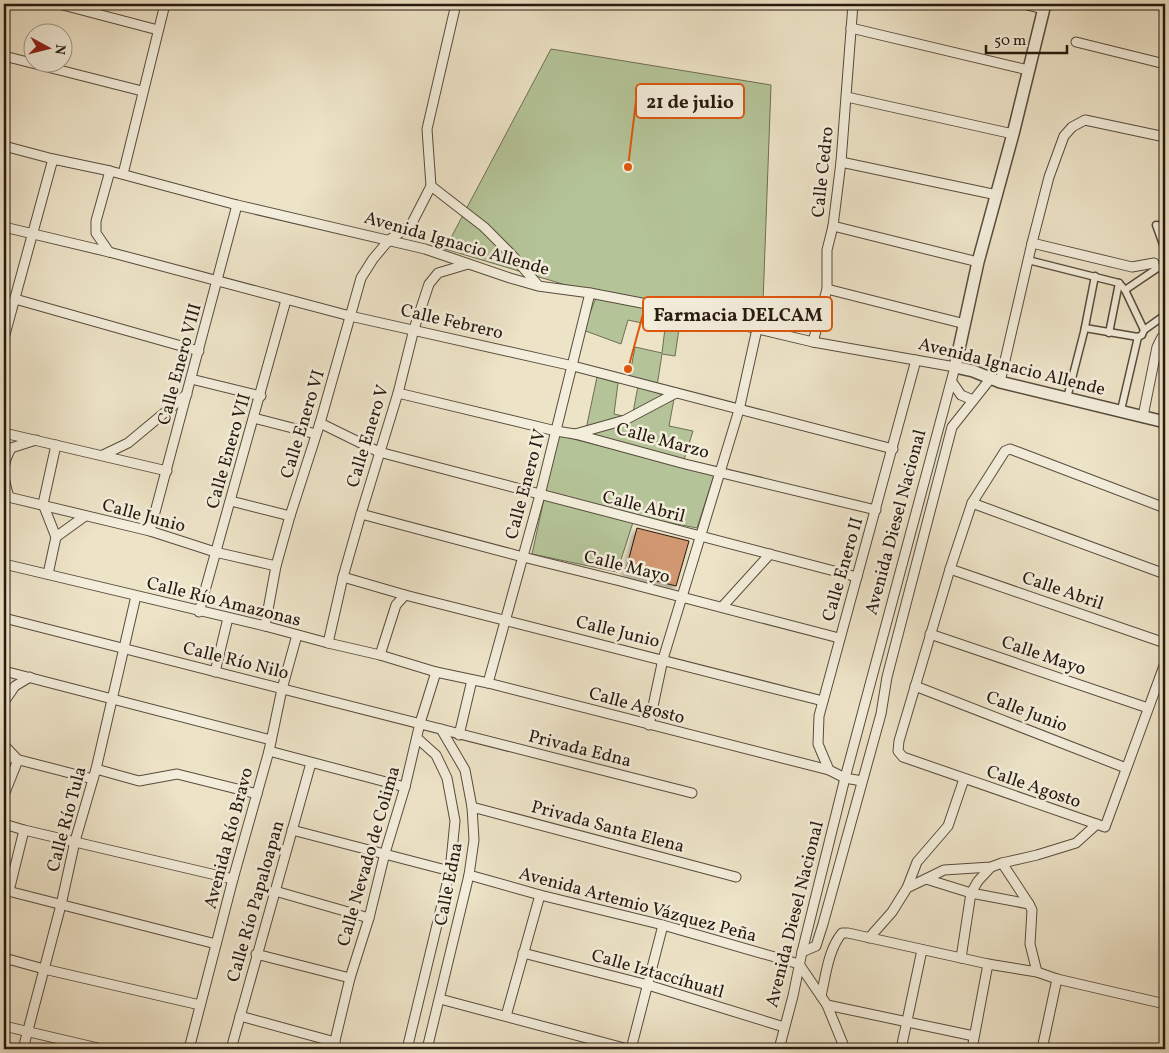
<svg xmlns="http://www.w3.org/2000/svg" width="1169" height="1053" font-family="Vollkorn,serif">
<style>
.green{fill:#b4c498;stroke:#6e6e54}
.building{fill:#d09770;stroke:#27190f;filter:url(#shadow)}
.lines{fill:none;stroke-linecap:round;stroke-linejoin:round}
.pedestrian-casing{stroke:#584c3d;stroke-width:9}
.minor-casing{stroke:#584c3d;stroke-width:11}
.tertiary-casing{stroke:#584c3d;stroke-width:14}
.pedestrian{stroke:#f3eddb;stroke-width:6}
.minor{stroke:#f3eddb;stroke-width:9}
.tertiary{stroke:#f3eddb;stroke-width:11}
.labels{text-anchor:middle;stroke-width:5;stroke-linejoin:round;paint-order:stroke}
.street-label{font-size:18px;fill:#27190f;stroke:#f3eddb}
.leader{fill:none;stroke:#de560c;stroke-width:2}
.callout-dot{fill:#de560c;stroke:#f3eddb;stroke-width:2}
.callout{fill:#f3eddb;stroke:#de560c;stroke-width:2}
.callout-label{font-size:19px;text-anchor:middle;font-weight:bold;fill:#27190f}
</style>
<defs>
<filter id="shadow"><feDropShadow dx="-3.5" dy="3.5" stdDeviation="2.5" flood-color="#0004"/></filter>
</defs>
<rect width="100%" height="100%" fill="#ede3c7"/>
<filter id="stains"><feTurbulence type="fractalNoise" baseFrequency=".004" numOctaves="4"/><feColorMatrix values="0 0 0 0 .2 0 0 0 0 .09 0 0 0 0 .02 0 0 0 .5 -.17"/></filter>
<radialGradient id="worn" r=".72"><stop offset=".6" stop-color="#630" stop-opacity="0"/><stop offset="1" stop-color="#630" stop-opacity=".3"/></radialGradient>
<g class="green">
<polygon points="551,49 771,85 762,330 596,294 445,249"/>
<polygon points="596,298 681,315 675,356 662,354 657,386 629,379 635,347 662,353 665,328 628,320 621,344 583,330"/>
<polygon points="597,377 618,383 614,414 632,418 638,386 674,399 669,426 693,431 684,460 585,434"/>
<polygon points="558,435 714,475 697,528 635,516 617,572 532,554"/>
</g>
<polygon class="building" points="637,528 689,541 676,586 625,573"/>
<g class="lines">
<g class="pedestrian-casing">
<g id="pedestrian">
<polyline points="1165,226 1156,225 1165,250"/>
<polyline points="1028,260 1119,283"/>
<polyline points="1125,290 1165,263"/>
<polyline points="1085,328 1138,337 1142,335 1144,330 1125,290 1119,283"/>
<polyline points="1144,330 1165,315"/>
<polyline points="1109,333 1119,283"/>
<polyline points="1067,398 1084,332 1095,276"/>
<polyline points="1121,410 1138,337"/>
</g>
</g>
<g class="minor-casing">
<g id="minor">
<polyline points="59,4 158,30"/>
<polyline points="1023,4 1043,9"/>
<polyline points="851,28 1028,70"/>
<polyline points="1076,42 1165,64"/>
<polyline points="4,56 142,91"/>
<polyline points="847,97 1013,134"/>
<polyline points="4,146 53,159 110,171 237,205 425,249 510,278 538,286 590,293 683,311 813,342 955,367 845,778 802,952 793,996 779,1049"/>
<polyline points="841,162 997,195"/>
<polyline points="123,174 165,4"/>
<polyline points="431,186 484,227 511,254 538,285"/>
<polyline points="833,226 978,262"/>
<polyline points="4,227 109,252 350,316 573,366 893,449"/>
<polyline points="1032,243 1132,267 1154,263"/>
<polyline points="109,252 96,233 96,221 110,171"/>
<polyline points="827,289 965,324"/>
<polyline points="15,299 199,351"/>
<polyline points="4,338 53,159"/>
<polyline points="813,342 827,289 827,250 833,226 841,162 853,4"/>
<polyline points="191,379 261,396"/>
<polyline points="952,382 961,395 973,400"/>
<polyline points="1000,382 1032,243 1049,177 1064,136 1072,127 1085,120 1165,137"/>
<polyline points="398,393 556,431 575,434 685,464 876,510"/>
<polyline points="1143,416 1157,347 1162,337 1165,335"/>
<polyline points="254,418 316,434"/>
<polyline points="320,423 379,452 857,577"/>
<polyline points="4,433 167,471"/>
<polyline points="575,434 625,420 676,393"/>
<polyline points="103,455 128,443 187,394"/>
<polyline points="4,496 150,531 215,552 276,566"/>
<path d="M9,497c-6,-19 -8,-31 2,-49l25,-8"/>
<polyline points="231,501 290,516"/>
<polyline points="972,503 1165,574"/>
<polyline points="1165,508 1018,452 1010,449 1005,451 972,503 950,569 899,741 898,751 903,757 1105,827 1165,663"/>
<polyline points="361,514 523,557 620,581 839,638"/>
<polyline points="150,531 237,205"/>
<polyline points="56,537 85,516"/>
<polyline points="4,564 265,626 328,643 380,655 436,672 488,683 829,770"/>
<polyline points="950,569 1165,643"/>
<polyline points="48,574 56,537 43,504 56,445"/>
<polyline points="343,577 405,595 823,701"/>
<polyline points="722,607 770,554"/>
<polyline points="199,612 286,300"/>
<polyline points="4,618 692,793"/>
<polyline points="265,626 276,566 290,516 320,423 361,278 373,259 389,240 411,225 431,186 427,129 456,4"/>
<polyline points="930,634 1148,708"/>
<polyline points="328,643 343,577 361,514 398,393 414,329 429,284 438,273 468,264"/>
<polyline points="380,655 396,605 405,595"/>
<polyline points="4,671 271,740"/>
<polyline points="215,672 228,618"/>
<polyline points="488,683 540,495 590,293"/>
<polyline points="915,686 1126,768"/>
<polyline points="4,702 15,686 30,677"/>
<polyline points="649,725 663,659 739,410 757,329"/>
<polyline points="459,735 472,680"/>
<polyline points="4,745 18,760 4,795"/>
<polyline points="269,751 405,787"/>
<polyline points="4,756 93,779"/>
<polyline points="96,769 139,781 177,774 257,794"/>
<polyline points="862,781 845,778 829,770 818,744 819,716 916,360"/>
<polyline points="472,807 736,877"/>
<polyline points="4,824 24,830 233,879"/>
<polyline points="292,830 450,871"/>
<polyline points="1002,863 1029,904"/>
<polyline points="469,875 540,895 663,925 799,964 827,1005 845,1049"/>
<polyline points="926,879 971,893 1029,904 1032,910 1030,944 1037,972"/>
<polyline points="907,888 944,870 991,867 1002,863 1037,855 1076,843 1097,824"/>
<polyline points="4,890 216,944"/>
<polyline points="9,891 24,830"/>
<polyline points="275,891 369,918"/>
<polyline points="869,938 892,912 907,888 917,862 948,826 964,779"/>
<polyline points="802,952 816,946 823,924 881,714 887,677 952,427 991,378"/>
<polyline points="523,953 648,985 784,1027"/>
<polyline points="256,954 350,978"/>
<polyline points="4,958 44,969 200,1005"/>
<polyline points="961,958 971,893 978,881 991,867"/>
<path d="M821,996c5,-21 7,-46 21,-63h6l140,31 49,8 20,7 108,25"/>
<polyline points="440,999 628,1049"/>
<polyline points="827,1005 974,1036"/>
<polyline points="240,1016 335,1042"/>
<polyline points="506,1016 540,895"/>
<polyline points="4,1026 102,1049"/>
<polyline points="23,1049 61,905 75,841 96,769 136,596"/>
<polyline points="189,1049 233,879 269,751 282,689 297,635"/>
<path d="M231,1049c26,-96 53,-191 80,-286"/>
<polyline points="333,1049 350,978 369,918 385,853 405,787 420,723 436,672"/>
<polyline points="407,1049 450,871 455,821 447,778 436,755 417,738"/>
<polyline points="427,1049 469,875 474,840 472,807 465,770 441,729"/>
<polyline points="631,1049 663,925"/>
<polyline points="901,1049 922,950"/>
<polyline points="972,1049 988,964"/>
<polyline points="1042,1049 1057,979"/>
</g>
</g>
<g class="tertiary-casing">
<polyline id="tertiary" points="1045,4 1013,134 978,262 955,367 973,371 1000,382 1165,422"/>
</g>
<use href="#pedestrian" class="pedestrian"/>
<use href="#minor" class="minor"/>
<use href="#tertiary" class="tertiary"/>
</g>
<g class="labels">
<g class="street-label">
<text transform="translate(822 172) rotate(-84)" y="6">Calle Cedro</text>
<text transform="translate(457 243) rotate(16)" y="6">Avenida Ignacio Allende</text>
<text transform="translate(452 321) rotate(13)" y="6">Calle Febrero</text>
<text transform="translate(179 364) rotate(-75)" y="6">Calle Enero VIII</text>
<text transform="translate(1012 366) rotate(14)" y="6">Avenida Ignacio Allende</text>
<text transform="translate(302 424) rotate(-73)" y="6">Calle Enero VI</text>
<text transform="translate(367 436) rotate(-73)" y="6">Calle Enero V</text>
<text transform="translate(663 440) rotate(15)" y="6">Calle Marzo</text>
<text transform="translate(228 451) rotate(-74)" y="6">Calle Enero VII</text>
<text transform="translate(525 484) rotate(-75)" y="6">Calle Enero IV</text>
<text transform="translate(644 506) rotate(14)" y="6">Calle Abril</text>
<text transform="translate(144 515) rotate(15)" y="6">Calle Junio</text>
<text transform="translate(895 522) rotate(-75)" y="6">Avenida Diesel Nacional</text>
<text transform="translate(627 566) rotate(14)" y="6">Calle Mayo</text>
<text transform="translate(842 569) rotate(-74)" y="6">Calle Enero II</text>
<text transform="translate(1063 590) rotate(19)" y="6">Calle Abril</text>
<text transform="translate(224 601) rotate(14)" y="6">Calle Río Amazonas</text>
<text transform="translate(618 631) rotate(14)" y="6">Calle Junio</text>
<text transform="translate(1044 655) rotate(19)" y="6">Calle Mayo</text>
<text transform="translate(236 660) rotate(14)" y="6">Calle Río Nilo</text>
<text transform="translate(637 705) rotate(15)" y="6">Calle Agosto</text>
<text transform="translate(1027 711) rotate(21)" y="6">Calle Junio</text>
<text transform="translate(580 748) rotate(14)" y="6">Privada Edna</text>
<text transform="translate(1034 786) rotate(19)" y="6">Calle Agosto</text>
<text transform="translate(66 819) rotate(-75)" y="6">Calle Río Tula</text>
<text transform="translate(608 826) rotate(15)" y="6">Privada Santa Elena</text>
<text transform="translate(228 838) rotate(-75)" y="6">Avenida Río Bravo</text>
<text transform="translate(368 856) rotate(-74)" y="6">Calle Nevado de Colima</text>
<text transform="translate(448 884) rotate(-79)" y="6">Calle Edna</text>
<text transform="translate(255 901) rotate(-74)" y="6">Calle Río Papaloapan</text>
<text transform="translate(638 904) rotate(15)" y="6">Avenida Artemio Vázquez Peña</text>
<text transform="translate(794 914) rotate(-76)" y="6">Avenida Diesel Nacional</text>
<text transform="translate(658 973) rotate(16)" y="6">Calle Iztaccíhuatl</text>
</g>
</g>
<path class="leader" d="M628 167L636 101M628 369L643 314"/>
<g class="callout-dot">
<circle cx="628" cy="167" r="5"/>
<circle cx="628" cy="369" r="5"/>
</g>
<g class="callout">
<rect x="636" y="84" width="108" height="34" rx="5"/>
<rect x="643" y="297" width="189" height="34" rx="5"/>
</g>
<g class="callout-label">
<text x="690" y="108">21 de julio</text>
<text x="738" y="321">Farmacia DELCAM</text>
</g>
<rect width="1169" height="1053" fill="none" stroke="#ede3c7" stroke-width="20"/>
<rect x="5" y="5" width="1159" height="1043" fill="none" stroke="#27190f" stroke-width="2.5"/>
<rect x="10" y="10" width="1149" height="1033" fill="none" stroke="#27190f"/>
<g transform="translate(48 48) rotate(97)"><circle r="24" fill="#f3eddb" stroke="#a19889"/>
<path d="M0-4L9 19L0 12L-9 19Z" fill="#8f2418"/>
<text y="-8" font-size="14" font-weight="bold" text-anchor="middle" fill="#27190f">N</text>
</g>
<path d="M986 45v8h81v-8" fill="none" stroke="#27190f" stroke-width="2.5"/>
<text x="994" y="45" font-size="15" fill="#27190f" stroke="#f3eddb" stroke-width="4" paint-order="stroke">50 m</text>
<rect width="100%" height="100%" filter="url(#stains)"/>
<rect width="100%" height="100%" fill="url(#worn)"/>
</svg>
